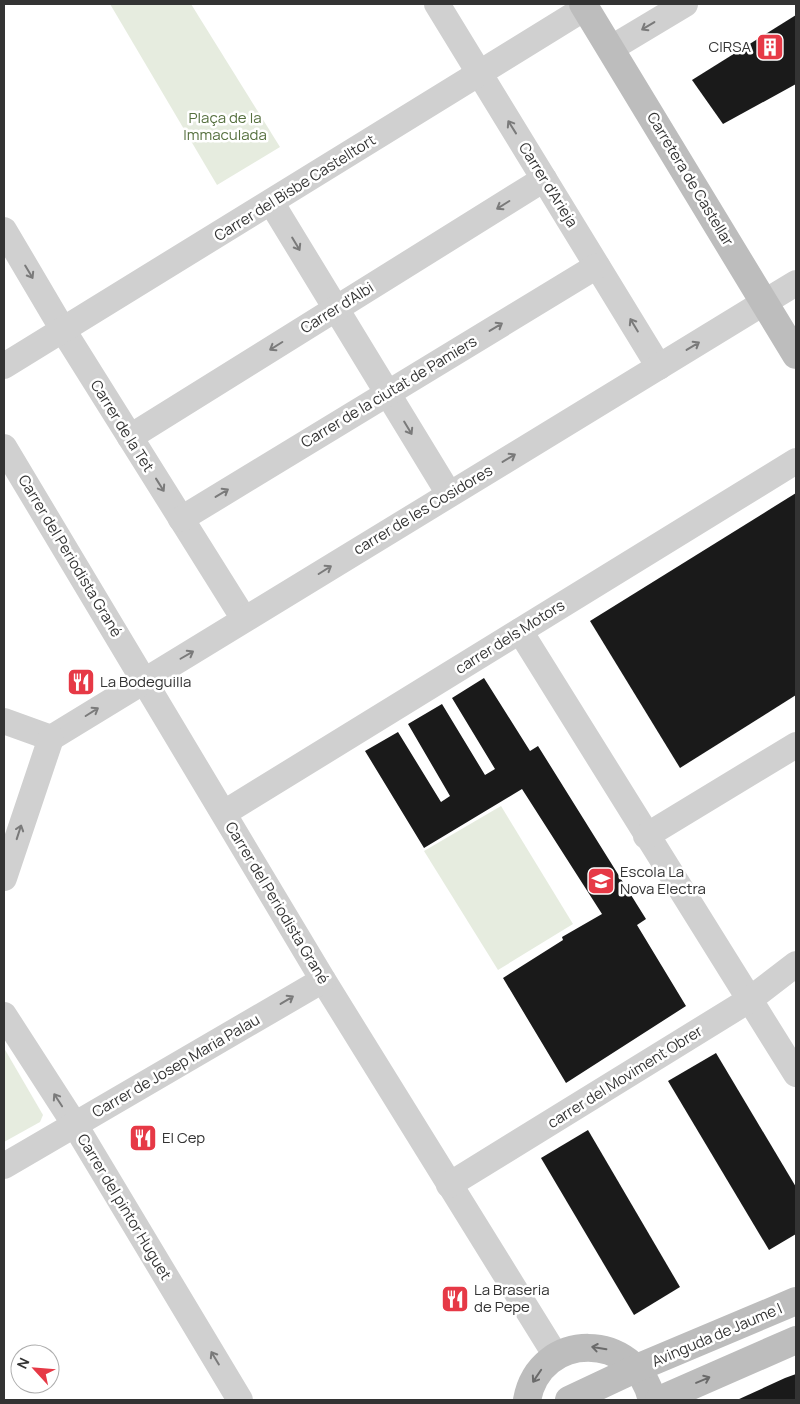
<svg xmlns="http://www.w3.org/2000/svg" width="800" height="1404" font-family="Manrope,sans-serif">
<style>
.green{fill:#e6ecdf}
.building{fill:#1a1a1a}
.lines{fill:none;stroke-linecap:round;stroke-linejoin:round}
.street{stroke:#d0d0d0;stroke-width:26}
.secondary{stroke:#bdbdbd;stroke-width:28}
.oneway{stroke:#7a7a7a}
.oneway2{stroke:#6a6a6a}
.labels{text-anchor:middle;stroke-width:5;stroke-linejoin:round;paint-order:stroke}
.poi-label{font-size:15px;fill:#333;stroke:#fff;text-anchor:start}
.park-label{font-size:15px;fill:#56703f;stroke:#fff}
.street-label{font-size:15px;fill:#333;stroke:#fff}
</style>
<rect width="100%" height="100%" fill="#fff"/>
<g class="green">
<polygon points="110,4 191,4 280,147 217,185"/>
<polygon points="501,806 573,924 498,970 424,851"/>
<polygon points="4,1048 43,1115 40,1122 4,1142"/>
</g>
<g class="building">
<polygon points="796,15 796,84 723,124 692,80"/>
<polygon points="796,493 796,695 680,768 590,621"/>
<polygon points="484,678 530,751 538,746 646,919 637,925 686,1006 566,1083 503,978 563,940 562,937 602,914 522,789 424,848 365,751 398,732 441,802 450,796 408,724 442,704 485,775 495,769 452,698"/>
<polygon points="716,1053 796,1187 796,1234 769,1250 668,1081"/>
<polygon points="588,1130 680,1287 634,1315 541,1158"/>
<polygon points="796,1374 796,1400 737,1400 785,1378"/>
</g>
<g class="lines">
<g class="street">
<polyline points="437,4 659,367"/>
<polyline points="610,49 685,4"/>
<polyline points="271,202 449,494"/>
<polyline points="4,230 63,330 244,619"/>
<polyline points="4,366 585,8"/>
<polyline points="130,437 544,179"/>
<polyline points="4,447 323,980 556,1356"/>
<polyline points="181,519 597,266"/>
<polyline points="520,631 796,1074"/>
<polyline points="4,721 51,738"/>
<polyline points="51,738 796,283"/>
<polyline points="224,813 796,461"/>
<polyline points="646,836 796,745"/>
<polyline points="4,878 51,738"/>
<polyline points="4,1015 75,1125 240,1400"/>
<polyline points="4,1166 323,980"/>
<polyline points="449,1185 749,1000 796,964"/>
</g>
<g class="secondary">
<polyline points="583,4 796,355"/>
<path d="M527,1400c13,-70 109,-69 125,0"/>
<polyline points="569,1400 637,1368 796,1301"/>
<polyline points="659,1400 796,1340"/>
</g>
</g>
<defs><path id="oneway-shaft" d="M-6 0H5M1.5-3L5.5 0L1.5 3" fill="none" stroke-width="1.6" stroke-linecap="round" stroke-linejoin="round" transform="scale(1.25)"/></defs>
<g class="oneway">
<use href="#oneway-shaft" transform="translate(648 26) rotate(149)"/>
<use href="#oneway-shaft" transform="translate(512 127) rotate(-122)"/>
<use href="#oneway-shaft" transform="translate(503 205) rotate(148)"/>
<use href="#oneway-shaft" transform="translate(296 244) rotate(59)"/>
<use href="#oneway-shaft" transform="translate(29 272) rotate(59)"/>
<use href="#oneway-shaft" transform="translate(634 325) rotate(-121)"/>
<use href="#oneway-shaft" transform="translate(496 327) rotate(-31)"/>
<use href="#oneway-shaft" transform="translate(276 346) rotate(148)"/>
<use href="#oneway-shaft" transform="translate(693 346) rotate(-31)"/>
<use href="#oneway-shaft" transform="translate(408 428) rotate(59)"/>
<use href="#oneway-shaft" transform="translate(509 458) rotate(-31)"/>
<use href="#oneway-shaft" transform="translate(160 485) rotate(58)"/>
<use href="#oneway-shaft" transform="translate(222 493) rotate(-31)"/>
<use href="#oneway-shaft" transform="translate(325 570) rotate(-32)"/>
<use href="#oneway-shaft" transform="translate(187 655) rotate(-30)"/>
<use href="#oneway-shaft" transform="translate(92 712) rotate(-32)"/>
<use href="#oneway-shaft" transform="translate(19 832) rotate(-72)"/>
<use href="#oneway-shaft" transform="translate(287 1000) rotate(-31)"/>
<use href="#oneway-shaft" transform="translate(58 1100) rotate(-123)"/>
<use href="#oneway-shaft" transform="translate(215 1358) rotate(-121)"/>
</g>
<g class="oneway2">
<use href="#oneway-shaft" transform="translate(599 1348) rotate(-171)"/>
<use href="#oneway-shaft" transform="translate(537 1376) rotate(124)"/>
<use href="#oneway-shaft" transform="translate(703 1380) rotate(-23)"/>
</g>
<defs>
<g id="building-square" transform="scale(1.4375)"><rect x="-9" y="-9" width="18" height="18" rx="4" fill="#e63946" stroke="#fff"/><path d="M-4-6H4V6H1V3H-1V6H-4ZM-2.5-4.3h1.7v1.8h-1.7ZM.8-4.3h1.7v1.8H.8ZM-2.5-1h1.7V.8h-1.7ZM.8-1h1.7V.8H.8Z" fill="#fff"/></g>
<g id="restaurant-square" transform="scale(1.4375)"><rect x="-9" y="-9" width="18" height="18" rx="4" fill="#e63946" stroke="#fff"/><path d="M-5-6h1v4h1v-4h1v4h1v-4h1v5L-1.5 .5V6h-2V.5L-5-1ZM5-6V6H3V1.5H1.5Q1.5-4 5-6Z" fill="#fff"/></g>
<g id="school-square" transform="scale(1.4375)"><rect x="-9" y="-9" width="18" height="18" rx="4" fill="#e63946" stroke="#fff"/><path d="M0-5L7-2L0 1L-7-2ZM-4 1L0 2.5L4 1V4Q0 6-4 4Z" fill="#fff"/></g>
</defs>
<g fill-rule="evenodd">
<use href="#building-square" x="770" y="47"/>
<use href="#restaurant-square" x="81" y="682"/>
<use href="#school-square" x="601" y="881"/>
<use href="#restaurant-square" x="143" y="1138"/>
<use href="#restaurant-square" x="455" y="1299"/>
</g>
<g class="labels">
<g class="poi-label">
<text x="751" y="52" text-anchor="end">CIRSA</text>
<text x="100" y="687">La Bodeguilla</text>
<text x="620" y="877">Escola La<tspan x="620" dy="17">Nova Electra</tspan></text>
<text x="162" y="1143">El Cep</text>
<text x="474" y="1295">La Braseria<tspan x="474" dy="17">de Pepe</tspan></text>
</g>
<g class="park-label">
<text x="225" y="123">Plaça de la<tspan x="225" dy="17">Immaculada</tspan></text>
</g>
<g class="street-label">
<text transform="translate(690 179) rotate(59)" y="5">Carretera de Castellar</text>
<text transform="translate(548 185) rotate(58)" y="5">Carrer d'Arieja</text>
<text transform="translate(295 188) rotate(-32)" y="5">Carrer del Bisbe Castelltort</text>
<text transform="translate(337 308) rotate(-32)" y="5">Carrer d'Albi</text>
<text transform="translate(389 392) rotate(-31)" y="5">Carrer de la ciutat de Pamiers</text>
<text transform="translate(122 426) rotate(58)" y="5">Carrer de la Tet</text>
<text transform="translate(423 510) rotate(-31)" y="5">carrer de les Cosidores</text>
<text transform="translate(70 556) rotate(59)" y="5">Carrer del Periodista Grané</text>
<text transform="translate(510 637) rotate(-32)" y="5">carrer dels Motors</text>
<text transform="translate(277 903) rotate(59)" y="5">Carrer del Periodista Grané</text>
<text transform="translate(176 1066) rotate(-30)" y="5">Carrer de Josep Maria Palau</text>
<text transform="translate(625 1077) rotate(-32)" y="5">carrer del Moviment Obrer</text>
<text transform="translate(124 1207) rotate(59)" y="5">Carrer del pintor Huguet</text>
<text transform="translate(717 1335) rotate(-23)" y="5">Avinguda de Jaume I</text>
</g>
</g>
<rect width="800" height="1404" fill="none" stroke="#333333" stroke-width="10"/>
<g transform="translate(35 1369) rotate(296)"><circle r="24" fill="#ffffff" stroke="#adadad"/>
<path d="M0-4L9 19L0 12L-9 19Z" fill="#e63946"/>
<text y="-8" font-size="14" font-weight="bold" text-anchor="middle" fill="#333333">N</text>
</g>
</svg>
